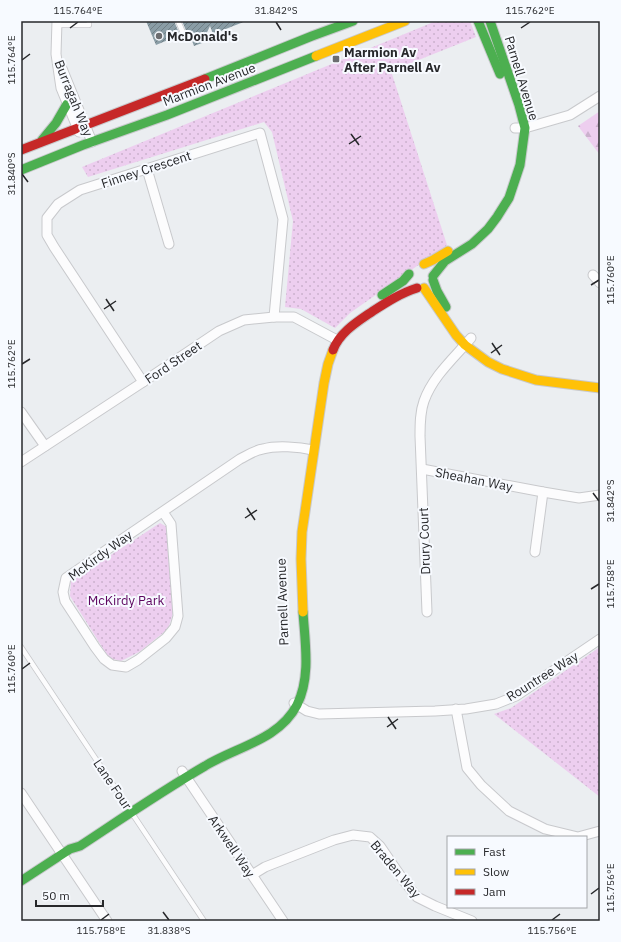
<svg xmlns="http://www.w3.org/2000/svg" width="621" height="942" font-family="'IBM Plex Sans',sans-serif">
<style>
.grass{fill:url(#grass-dots)}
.forest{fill:url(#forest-firs)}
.building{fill:url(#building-hatch)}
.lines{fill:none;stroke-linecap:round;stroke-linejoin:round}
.lane-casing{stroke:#c8c9cc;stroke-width:6}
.street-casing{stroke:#c8c9cc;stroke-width:11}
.fast-casing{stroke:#c8c9cc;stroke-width:11}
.slow-casing{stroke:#c8c9cc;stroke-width:11}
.jam-casing{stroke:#c8c9cc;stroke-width:11}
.lane{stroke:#fcfcfd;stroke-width:4.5}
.street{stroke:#fcfcfd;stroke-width:9}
.fast{stroke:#4caf50;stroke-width:9}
.slow{stroke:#ffc107;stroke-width:9}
.jam{stroke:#c62828;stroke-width:9}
.ticks{fill:none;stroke:#27282b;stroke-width:1.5}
.poi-dot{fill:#6c6d70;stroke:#f7faff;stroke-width:1.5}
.labels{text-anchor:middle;stroke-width:4;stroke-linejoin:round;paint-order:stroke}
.poi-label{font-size:13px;font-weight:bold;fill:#27282b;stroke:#f7faff;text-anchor:start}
.street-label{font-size:13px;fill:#27282b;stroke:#f7faff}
.park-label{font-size:13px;fill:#5d0560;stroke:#f7faff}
.neatline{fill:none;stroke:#27282b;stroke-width:1.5}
.ticks-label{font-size:10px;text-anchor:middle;fill:#27282b}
</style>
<defs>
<pattern id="grass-dots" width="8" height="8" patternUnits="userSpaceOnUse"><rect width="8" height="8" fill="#edceef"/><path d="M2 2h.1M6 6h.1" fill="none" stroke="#cbb1cd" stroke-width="1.8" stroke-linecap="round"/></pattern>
<pattern id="forest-firs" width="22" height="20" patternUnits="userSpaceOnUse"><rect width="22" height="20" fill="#edceef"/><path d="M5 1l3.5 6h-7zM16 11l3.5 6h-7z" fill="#cbb1cd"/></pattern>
<pattern id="building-hatch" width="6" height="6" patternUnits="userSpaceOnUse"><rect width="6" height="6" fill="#8a9da6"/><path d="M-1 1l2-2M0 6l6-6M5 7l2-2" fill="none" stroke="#718087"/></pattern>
</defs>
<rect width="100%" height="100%" fill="#ebeef1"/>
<g class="grass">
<polygon points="436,21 470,21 476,37 391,71 447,245 350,313 335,328 301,309 285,307 293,221 272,132 264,122 88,177 82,167"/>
<polygon points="160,523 167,527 173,613 168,629 139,652 121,661 109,658 70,596 71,581"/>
<polygon points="600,647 600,797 494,714 511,708"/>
</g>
<polygon class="forest" points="600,111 600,155 578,126"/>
<g class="building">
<polygon points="146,21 174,21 180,35 156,45"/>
<polygon points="182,21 246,21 213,34 210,26 202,43 194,46 189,33 187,33"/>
</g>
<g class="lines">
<g class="lane-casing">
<g id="lane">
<polyline points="178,21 184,35"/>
<polyline points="57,25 89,25 89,21"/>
<polyline points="21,647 204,921"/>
</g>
</g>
<g class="street-casing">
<g id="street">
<polyline points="57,21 56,54 61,88 79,132"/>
<polyline points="61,66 92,142"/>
<polyline points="515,128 525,128 570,115 600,96"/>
<polyline points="147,169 169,244"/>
<polyline points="593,275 600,283"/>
<polyline points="143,382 54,247 47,235 47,218 58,204 80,190 260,133 283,219 274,317"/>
<polyline points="21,412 45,446"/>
<polyline points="21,462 143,382 219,331 244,320 274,317 294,317 337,340"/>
<polyline points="422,469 543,492 579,498 600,495"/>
<path d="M163,512l8,12 7,92 -3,11 -9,11 -28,22 -12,7 -14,-2 -8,-6 -9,-12 -30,-46 -2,-9 3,-14 52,-36 122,-83c8,-4 15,-9 23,-10 14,-4 36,-2 50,1"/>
<polyline points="535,552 543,492"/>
<path d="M427,612l-7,-176c0,-12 0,-24 4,-35 9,-25 30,-43 47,-63"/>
<polyline points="294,703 307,711 319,714 435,711 466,709 496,704 516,696 600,639"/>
<polyline points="456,709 467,768 481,785 509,811 545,829 578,837 600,831"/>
<polyline points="182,771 283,921"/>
<polyline points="21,793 107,921"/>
<polyline points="252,875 265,867 334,840 353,835 370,837 380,846 404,881 417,897 435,906 472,921"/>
</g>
</g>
<g class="fast-casing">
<g id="fast">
<polyline points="478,21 500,74"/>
<polyline points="205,79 312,36 353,21"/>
<polyline points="42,140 56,123 67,104"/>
<polyline points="21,170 83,145 167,115 316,56"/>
<polyline points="433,276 445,261 472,244 488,229 497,217 509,198 520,165 525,128 519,105 490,21"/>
<polyline points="433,280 437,291 446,307"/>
<polyline points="382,295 403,281 409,274"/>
<path d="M21,881l49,-32 10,-3c41,-27 82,-55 125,-80 31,-19 74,-26 92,-61 14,-28 8,-62 6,-93"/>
</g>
</g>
<g class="slow-casing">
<g id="slow">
<polyline points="316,56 405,21"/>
<polyline points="424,264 433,260 448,251"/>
<polyline points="424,288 456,335 465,345 488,362 502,369 536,380 600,388"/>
<polyline points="303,612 301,559 302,532 324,383 328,364 333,350"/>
</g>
</g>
<g class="jam-casing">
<g id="jam">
<polyline points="21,150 205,79"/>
<path d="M333,350c7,-18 24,-28 40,-39 14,-9 28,-18 44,-23"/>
</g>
</g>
<use href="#lane" class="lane"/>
<use href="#street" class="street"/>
<use href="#fast" class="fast"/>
<use href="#slow" class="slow"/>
<use href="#jam" class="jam"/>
</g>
<path class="ticks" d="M276,22l5,8M70,28l8,-6M521,28l9,-6M22,60l8,-6M351,134l8,11M349,144l12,-8M22,174l6,8M591,285l8,-5M106,299l8,12M104,309l12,-8M492,343l8,12M491,353l11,-8M22,364l8,-5M593,493l6,8M247,508l8,12M245,518l12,-8M591,589l8,-5M22,669l8,-6M388,717l8,12M387,727l11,-8M591,894l8,-6M163,912l6,8M101,920l8,-6M552,920l8,-6"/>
<g class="poi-dot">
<circle cx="159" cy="36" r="4"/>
<rect x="332" y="55" width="8" height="8" rx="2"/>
</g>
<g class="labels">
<g class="poi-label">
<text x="167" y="41">McDonald's</text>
<text x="344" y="57">Marmion Av<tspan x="344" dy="15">After Parnell Av</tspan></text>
</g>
<g class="street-label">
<text transform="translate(522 78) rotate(73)" y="5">Parnell Avenue</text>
<text transform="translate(209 84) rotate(-21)" y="5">Marmion Avenue</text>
<text transform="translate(74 98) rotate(68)" y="5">Burragah Way</text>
<text transform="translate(146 169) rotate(-18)" y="5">Finney Crescent</text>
<text transform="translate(173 362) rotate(-34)" y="5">Ford Street</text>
<text transform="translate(474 479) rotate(11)" y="5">Sheahan Way</text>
<text transform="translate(424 541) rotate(-92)" y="5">Drury Court</text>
<text transform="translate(100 555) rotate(-36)" y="5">McKirdy Way</text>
<text transform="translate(282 602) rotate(-92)" y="5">Parnell Avenue</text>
<text transform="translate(542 676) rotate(-32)" y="5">Rountree Way</text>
<text transform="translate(113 784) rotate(56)" y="5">Lane Four</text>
<text transform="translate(232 846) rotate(56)" y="5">Arkwell Way</text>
<text transform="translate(396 869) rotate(50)" y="5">Braden Way</text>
</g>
<g class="park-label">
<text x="126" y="605">McKirdy Park</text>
</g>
</g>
<rect width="621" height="942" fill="none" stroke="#f7faff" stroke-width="44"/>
<rect x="447" y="836" width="140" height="72" fill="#f7faff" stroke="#a4a6aa"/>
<rect x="455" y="849" width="20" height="6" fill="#4caf50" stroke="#a4a6aa"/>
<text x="483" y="856" font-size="12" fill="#27282b">Fast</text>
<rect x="455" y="869" width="20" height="6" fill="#ffc107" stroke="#a4a6aa"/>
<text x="483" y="876" font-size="12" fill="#27282b">Slow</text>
<rect x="455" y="889" width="20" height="6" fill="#c62828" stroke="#a4a6aa"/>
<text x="483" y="896" font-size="12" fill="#27282b">Jam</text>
<path d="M36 900v6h67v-6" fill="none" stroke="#27282b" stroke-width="2"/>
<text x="42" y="900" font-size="12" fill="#27282b" stroke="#f7faff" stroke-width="3" paint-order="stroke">50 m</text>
<rect x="22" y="22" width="577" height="898" class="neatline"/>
<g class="ticks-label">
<text x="78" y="14">115.764°E</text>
<text x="276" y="14">31.842°S</text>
<text x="530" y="14">115.762°E</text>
<text transform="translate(11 60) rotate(-90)" y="4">115.764°E</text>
<text transform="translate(11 174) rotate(-90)" y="4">31.840°S</text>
<text transform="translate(610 280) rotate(-90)" y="4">115.760°E</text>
<text transform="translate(11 364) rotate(-90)" y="4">115.762°E</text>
<text transform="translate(610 501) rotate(-90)" y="4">31.842°S</text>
<text transform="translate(610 584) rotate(-90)" y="4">115.758°E</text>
<text transform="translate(11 669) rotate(-90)" y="4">115.760°E</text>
<text transform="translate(610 888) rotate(-90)" y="4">115.756°E</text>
<text x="101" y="934">115.758°E</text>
<text x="169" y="934">31.838°S</text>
<text x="552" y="934">115.756°E</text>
</g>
</svg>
